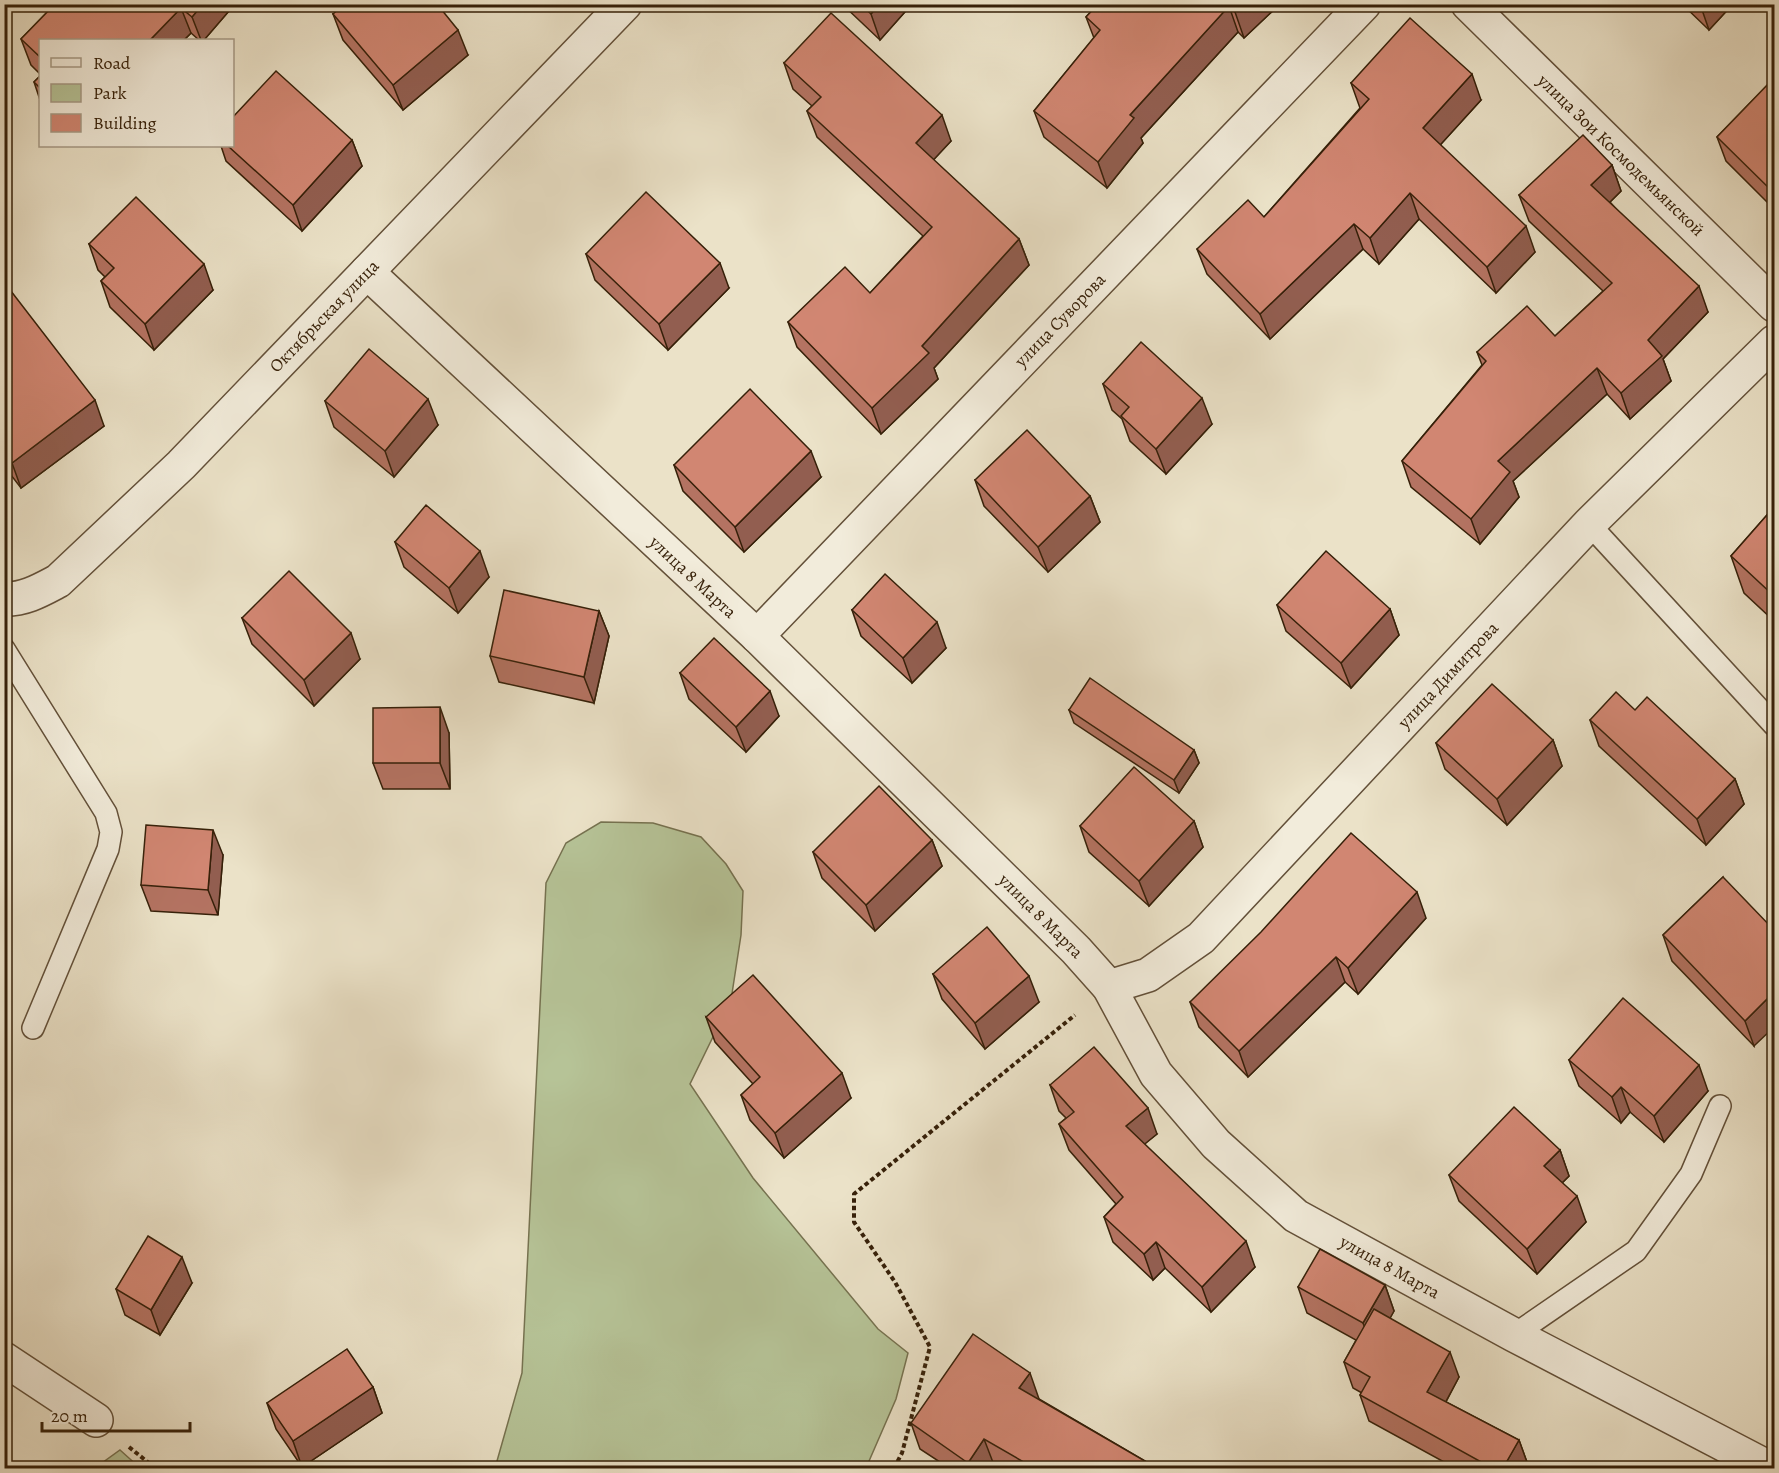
<svg xmlns="http://www.w3.org/2000/svg" width="1779" height="1473" font-family="Alegreya,serif">
<style>
.green{fill:#b6c397;stroke:#767250;stroke-width:1.5}
.lines{fill:none;stroke-linecap:round;stroke-linejoin:round}
.service-casing{stroke:#635039;stroke-width:24}
.minor-casing{stroke:#635039;stroke-width:36}
.path{stroke:#362009;stroke-width:4;stroke-dasharray:4.5 3;stroke-linecap:butt}
.service{stroke:#f2ecdb;stroke-width:21}
.minor{stroke:#f2ecdb;stroke-width:33}
.wall{fill:#b47362;stroke:#362009;stroke-width:1.5}
.shaded-wall{fill:#925e50;stroke:#362009;stroke-width:1.5}
.building{fill:#d18672;stroke:#362009;stroke-width:1.5}
.labels{text-anchor:middle;stroke-width:5;stroke-linejoin:round;paint-order:stroke}
.street-label{font-size:18px;fill:#362009;stroke:#f2ecdb}
</style>
<rect width="100%" height="100%" fill="#ebe2c8"/>
<filter id="stains"><feTurbulence type="fractalNoise" baseFrequency=".00333" numOctaves="4"/><feColorMatrix values="0 0 0 0 .2 0 0 0 0 .09 0 0 0 0 .02 0 0 0 .5 -.17"/></filter>
<radialGradient id="worn" r=".72"><stop offset=".6" stop-color="#630" stop-opacity="0"/><stop offset="1" stop-color="#630" stop-opacity=".3"/></radialGradient>
<g class="green">
<polygon points="601,822 653,823 701,837 726,864 743,891 741,935 731,1000 690,1084 753,1178 878,1329 908,1353 896,1399 866,1468 495,1468 522,1373 546,883 566,843"/>
<polygon points="120,1450 140,1468 95,1468"/>
</g>
<g class="lines">
<g class="service-casing">
<g id="service">
<polyline points="1589,524 1774,725"/>
<polyline points="4,649 106,813 111,832 108,849 33,1028"/>
<polyline points="1514,1335 1636,1251 1691,1174 1720,1106"/>
</g>
</g>
<g class="minor-casing">
<g id="minor">
<polyline points="1468,4 1774,305"/>
<polyline points="367,272 757,636 1076,950 1109,987 1156,1074 1216,1144 1296,1216 1514,1335 1769,1468"/>
<path d="M4,599c20,1 37,-9 54,-18l123,-116 444,-461"/>
<polyline points="757,636 1364,4"/>
<polyline points="1109,987 1148,975 1201,938 1589,524 1774,342"/>
<polyline points="4,1359 96,1420"/>
</g>
</g>
<g class="path">
<polyline points="129,1447 155,1468"/>
<polyline points="894,1468 902,1453 930,1347 895,1282 854,1222 854,1194 1075,1015"/>
</g>
<use href="#service" class="service"/>
<use href="#minor" class="minor"/>
</g>
<g class="wall">
<polygon points="55,4 235,4 204,40 199,40 191,33 184,40 40,40 40,74 31,65 21,39"/>
<polygon points="842,4 912,4 880,40"/>
<polygon points="1098,4 1280,4 1244,38 1238,32 1141,138 1143,143 1107,188 1044,137 1034,111 1094,38 1086,17"/>
<polygon points="1682,4 1733,4 1709,30"/>
<polygon points="333,14 468,55 403,110 343,40"/>
<polygon points="784,63 951,141 933,160 1019,239 1029,265 934,368 938,379 881,434 797,347 788,322 870,293 923,236 817,137 807,111 812,106 793,89"/>
<polygon points="40,76 40,100 34,82"/>
<polygon points="1774,78 1774,209 1726,161 1717,137"/>
<polygon points="1351,83 1481,100 1440,145 1535,252 1496,293 1419,219 1379,264 1363,249 1270,339 1207,274 1197,249 1264,217 1360,108"/>
<polygon points="352,140 362,166 302,231 226,161 221,146"/>
<polygon points="1612,165 1621,191 1610,202 1708,312 1663,359 1671,381 1630,419 1607,394 1513,481 1519,497 1480,544 1411,487 1402,461 1482,365 1477,352 1555,336 1603,291 1529,221 1519,195"/>
<polygon points="89,244 213,290 154,350 110,307 101,281 105,277 98,270"/>
<polygon points="586,254 729,288 668,350 595,280"/>
<polygon points="4,282 104,426 21,488 4,466"/>
<polygon points="1103,384 1212,424 1166,474 1130,441 1122,419 1112,410"/>
<polygon points="325,401 438,425 394,477 334,427"/>
<polygon points="674,465 821,477 744,552 683,491"/>
<polygon points="975,480 1090,496 1100,522 1048,572 984,506"/>
<polygon points="1774,507 1774,621 1744,593 1731,556"/>
<polygon points="395,542 489,577 458,613 404,567"/>
<polygon points="1277,605 1390,609 1399,635 1351,688 1286,631"/>
<polygon points="852,610 946,648 912,683 861,636"/>
<polygon points="599,611 609,636 594,703 499,682 490,656"/>
<polygon points="242,618 360,659 314,706 252,644"/>
<polygon points="680,673 779,716 746,752 689,699"/>
<polygon points="1069,710 1194,750 1199,763 1179,793 1074,723"/>
<polygon points="1635,710 1735,779 1744,804 1706,845 1599,746 1590,720"/>
<polygon points="449,733 450,789 383,789 373,763"/>
<polygon points="1553,740 1562,766 1507,825 1445,769 1436,743"/>
<polygon points="1194,821 1203,847 1149,906 1089,852 1080,826"/>
<polygon points="932,840 942,866 875,931 822,878 813,852"/>
<polygon points="223,855 218,915 151,911 141,885"/>
<polygon points="1723,877 1754,1046 1672,961 1663,935"/>
<polygon points="1426,918 1358,994 1345,982 1248,1077 1199,1027 1190,1002"/>
<polygon points="933,974 1039,1002 985,1049 942,999"/>
<polygon points="706,1017 851,1098 784,1158 750,1120 741,1095 753,1084 715,1042"/>
<polygon points="1569,1060 1708,1091 1664,1142 1630,1112 1621,1123 1579,1086"/>
<polygon points="1050,1085 1157,1134 1144,1144 1255,1267 1211,1312 1165,1268 1153,1280 1113,1242 1104,1217 1116,1204 1069,1150 1059,1124 1066,1118 1059,1111"/>
<polygon points="1560,1150 1569,1176 1562,1183 1586,1222 1537,1274 1459,1201 1449,1175"/>
<polygon points="192,1283 160,1335 125,1315 116,1289"/>
<polygon points="1385,1285 1394,1311 1390,1318 1459,1377 1446,1402 1519,1440 1528,1465 1526,1468 1455,1468 1369,1421 1360,1395 1362,1393 1353,1388 1344,1362 1356,1340 1307,1313 1298,1287"/>
<polygon points="373,1387 382,1413 302,1467 276,1429 267,1403"/>
<polygon points="1039,1399 1157,1468 1000,1468 994,1465 991,1468 949,1468 920,1449 911,1423"/>
</g>
<g class="shaded-wall">
<polygon points="203,4 235,4 204,40 201,40 192,17"/>
<polygon points="879,4 912,4 880,40 871,14"/>
<polygon points="1243,4 1280,4 1244,38 1235,12"/>
<polygon points="1700,4 1733,4 1709,30"/>
<polygon points="1229,6 1238,32 1141,138 1143,143 1107,188 1098,162 1130,115"/>
<polygon points="181,8 191,33 184,40 150,40"/>
<polygon points="458,30 468,55 403,110 393,85"/>
<polygon points="1472,74 1481,100 1432,154 1423,128"/>
<polygon points="942,115 951,141 925,169 916,143"/>
<polygon points="352,140 362,166 302,231 293,205"/>
<polygon points="1612,165 1621,191 1601,211 1591,185"/>
<polygon points="1410,193 1419,219 1379,264 1370,238"/>
<polygon points="1354,224 1363,249 1270,339 1260,314"/>
<polygon points="1526,226 1535,252 1496,293 1487,267"/>
<polygon points="1019,239 1029,265 934,368 938,379 881,434 872,408 922,346"/>
<polygon points="720,263 729,288 668,350 659,324"/>
<polygon points="204,264 213,290 154,350 145,324"/>
<polygon points="1699,286 1708,312 1663,359 1671,381 1630,419 1621,393 1648,340"/>
<polygon points="1597,368 1607,394 1513,481 1519,497 1480,544 1471,519 1498,461"/>
<polygon points="1202,398 1212,424 1166,474 1156,449"/>
<polygon points="428,399 438,425 394,477 385,451"/>
<polygon points="95,400 104,426 21,488 12,463"/>
<polygon points="811,451 821,477 744,552 735,527"/>
<polygon points="1090,496 1100,522 1048,572 1038,547"/>
<polygon points="480,551 489,577 458,613 449,588"/>
<polygon points="1390,609 1399,635 1351,688 1341,663"/>
<polygon points="599,611 609,636 594,703 584,677"/>
<polygon points="937,622 946,648 912,683 903,658"/>
<polygon points="351,633 360,659 314,706 304,680"/>
<polygon points="770,691 779,716 746,752 736,727"/>
<polygon points="440,707 449,733 450,789 440,763"/>
<polygon points="1553,740 1562,766 1507,825 1497,799"/>
<polygon points="1194,750 1199,763 1179,793 1174,780"/>
<polygon points="1735,779 1744,804 1706,845 1697,819"/>
<polygon points="1194,821 1203,847 1149,906 1139,881"/>
<polygon points="213,830 223,855 218,915 208,890"/>
<polygon points="932,840 942,866 875,931 866,905"/>
<polygon points="1417,892 1426,918 1358,994 1348,968"/>
<polygon points="1336,957 1345,982 1248,1077 1239,1051"/>
<polygon points="1029,976 1039,1002 985,1049 975,1023"/>
<polygon points="1774,992 1774,1027 1754,1046 1745,1021"/>
<polygon points="1699,1065 1708,1091 1664,1142 1654,1116"/>
<polygon points="842,1073 851,1098 784,1158 775,1133"/>
<polygon points="1621,1087 1630,1112 1621,1123 1612,1097"/>
<polygon points="1148,1108 1157,1134 1135,1152 1126,1126"/>
<polygon points="1560,1150 1569,1176 1554,1191 1544,1166"/>
<polygon points="1577,1196 1586,1222 1537,1274 1527,1249"/>
<polygon points="1246,1241 1255,1267 1211,1312 1202,1287"/>
<polygon points="1156,1242 1165,1268 1153,1280 1144,1254"/>
<polygon points="182,1257 192,1283 160,1335 151,1310"/>
<polygon points="1385,1285 1394,1311 1373,1349 1363,1323"/>
<polygon points="1450,1352 1459,1377 1437,1418 1427,1392"/>
<polygon points="1030,1373 1039,1399 1029,1414 1019,1388"/>
<polygon points="373,1387 382,1413 302,1467 293,1441"/>
<polygon points="984,1439 994,1465 991,1468 970,1468 968,1463"/>
<polygon points="1519,1440 1528,1465 1526,1468 1503,1468"/>
</g>
<g class="building">
<polygon points="55,4 203,4 192,17 181,8 150,40 40,40 40,57 21,39"/>
<polygon points="344,4 437,4 458,30 393,85 333,14"/>
<polygon points="860,4 879,4 871,14"/>
<polygon points="1098,4 1243,4 1235,12 1229,6 1130,115 1134,118 1098,162 1034,111 1100,30 1086,17"/>
<polygon points="831,13 942,115 916,143 1019,239 922,346 929,353 872,408 788,322 845,267 870,293 932,227 807,111 821,97 784,63"/>
<polygon points="1410,18 1472,74 1423,128 1526,226 1487,267 1410,193 1370,238 1354,224 1260,314 1197,249 1248,200 1264,217 1369,99 1351,83"/>
<polygon points="276,71 352,140 293,205 228,146 232,146 232,118"/>
<polygon points="40,76 40,88 34,82"/>
<polygon points="1774,78 1774,193 1717,137"/>
<polygon points="1583,135 1612,165 1591,185 1699,286 1648,340 1662,356 1621,393 1597,368 1498,461 1510,472 1471,519 1402,461 1486,361 1477,352 1527,306 1555,336 1612,283 1519,195"/>
<polygon points="646,192 720,263 659,324 586,254"/>
<polygon points="136,197 204,264 145,324 101,281 114,268 89,244"/>
<polygon points="4,282 95,400 12,463 4,453"/>
<polygon points="1141,342 1202,398 1156,449 1121,416 1129,407 1103,384"/>
<polygon points="369,349 428,399 385,451 325,401"/>
<polygon points="750,389 811,451 735,527 674,465"/>
<polygon points="1027,430 1090,496 1038,547 975,480"/>
<polygon points="426,505 480,551 449,588 395,542"/>
<polygon points="1774,507 1774,596 1731,556"/>
<polygon points="1326,551 1390,609 1341,663 1277,605"/>
<polygon points="289,571 351,633 304,680 242,618"/>
<polygon points="885,574 937,622 903,658 852,610"/>
<polygon points="504,590 599,611 584,677 490,656"/>
<polygon points="714,638 770,691 736,727 680,673"/>
<polygon points="1090,678 1194,750 1174,780 1069,710"/>
<polygon points="1492,684 1553,740 1497,799 1436,743"/>
<polygon points="1616,692 1635,710 1647,697 1735,779 1697,819 1590,720"/>
<polygon points="440,707 440,763 373,763 373,708"/>
<polygon points="1134,767 1194,821 1139,881 1080,826"/>
<polygon points="879,786 932,840 866,905 813,852"/>
<polygon points="146,825 213,830 208,890 141,885"/>
<polygon points="1351,833 1417,892 1348,968 1336,957 1239,1051 1190,1002 1261,932"/>
<polygon points="1723,877 1774,930 1774,992 1745,1021 1663,935"/>
<polygon points="987,927 1029,976 975,1023 933,974"/>
<polygon points="753,975 842,1073 775,1133 741,1095 760,1077 706,1017"/>
<polygon points="1623,998 1699,1065 1654,1116 1621,1087 1612,1097 1569,1060"/>
<polygon points="1094,1047 1148,1108 1126,1126 1246,1241 1202,1287 1156,1242 1144,1254 1104,1217 1123,1197 1059,1124 1074,1112 1050,1085"/>
<polygon points="1514,1107 1560,1150 1544,1166 1577,1196 1527,1249 1449,1175"/>
<polygon points="148,1236 182,1257 151,1310 116,1289"/>
<polygon points="1320,1249 1385,1285 1363,1323 1298,1287"/>
<polygon points="1374,1309 1450,1352 1427,1392 1519,1440 1503,1468 1492,1468 1360,1395 1370,1377 1344,1362"/>
<polygon points="973,1334 1030,1373 1019,1388 1157,1468 1034,1468 984,1439 968,1463 911,1423"/>
<polygon points="347,1349 373,1387 293,1441 267,1403"/>
</g>
<g class="labels">
<g class="street-label">
<text transform="translate(1621 155) rotate(44)" y="6">улица Зои Космодемьянской</text>
<text transform="translate(324 316) rotate(-46)" y="6">Октябрьская улица</text>
<text transform="translate(1060 320) rotate(-46)" y="6">улица Суворова</text>
<text transform="translate(693 577) rotate(43)" y="6">улица 8 Марта</text>
<text transform="translate(1448 675) rotate(-47)" y="6">улица Димитрова</text>
<text transform="translate(1041 916) rotate(45)" y="6">улица 8 Марта</text>
<text transform="translate(1390 1267) rotate(29)" y="6">улица 8 Марта</text>
</g>
</g>
<rect width="1779" height="1473" fill="none" stroke="#ebe2c8" stroke-width="24"/>
<rect x="6" y="6" width="1767" height="1461" fill="none" stroke="#362009" stroke-width="3"/>
<rect x="12" y="12" width="1755" height="1449" fill="none" stroke="#362009" stroke-width="1.5"/>
<rect x="39" y="39" width="195" height="108" fill="#f2ecdb" stroke="#a79a87" stroke-width="1.5"/>
<rect x="51" y="58" width="30" height="9" fill="#f2ecdb" stroke="#a79a87" stroke-width="1.5"/>
<text x="93" y="69" font-size="18" fill="#362009">Road</text>
<rect x="51" y="84" width="30" height="18" fill="#b6c397" stroke="#a79a87" stroke-width="1.5"/>
<text x="93" y="99" font-size="18" fill="#362009">Park</text>
<rect x="51" y="114" width="30" height="18" fill="#d18672" stroke="#a79a87" stroke-width="1.5"/>
<text x="93" y="129" font-size="18" fill="#362009">Building</text>
<path d="M42 1422v9h148v-9" fill="none" stroke="#362009" stroke-width="3"/>
<text x="51" y="1422" font-size="18" fill="#362009" stroke="#f2ecdb" stroke-width="4.5" paint-order="stroke">20 m</text>
<rect width="100%" height="100%" filter="url(#stains)"/>
<rect width="100%" height="100%" fill="url(#worn)"/>
</svg>
